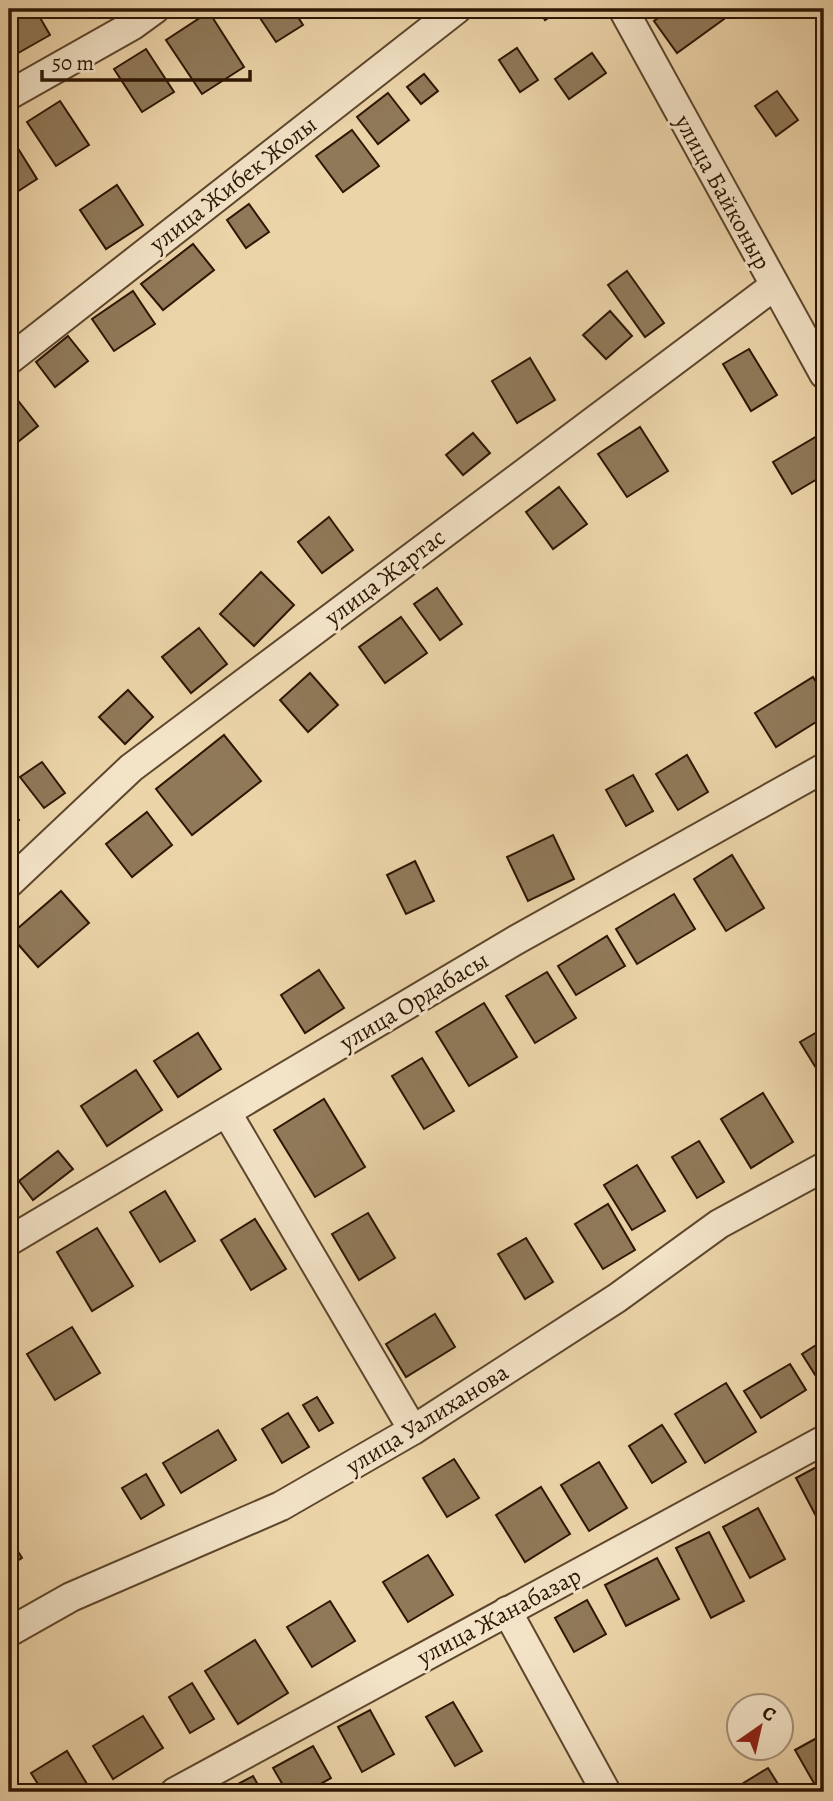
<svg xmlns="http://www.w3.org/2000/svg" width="833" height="1801" font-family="Alegreya,serif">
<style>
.building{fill:#907959;stroke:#2d1603;stroke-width:2}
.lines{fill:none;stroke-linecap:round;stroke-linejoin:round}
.street-casing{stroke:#5d462c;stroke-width:32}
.street{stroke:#f3e3c7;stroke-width:28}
.labels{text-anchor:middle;stroke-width:6;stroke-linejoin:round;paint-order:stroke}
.street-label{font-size:24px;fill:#2d1603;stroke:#f3e3c7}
</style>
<rect width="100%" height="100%" fill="#ecd4a9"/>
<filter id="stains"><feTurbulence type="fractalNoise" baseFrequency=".00286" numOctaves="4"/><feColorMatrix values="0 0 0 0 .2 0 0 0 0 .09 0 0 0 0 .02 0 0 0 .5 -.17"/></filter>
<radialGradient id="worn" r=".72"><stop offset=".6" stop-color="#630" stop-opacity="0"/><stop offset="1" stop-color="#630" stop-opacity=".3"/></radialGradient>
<g class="building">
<polygon points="9,9 35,9 50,35 13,56 9,49"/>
<polygon points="254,9 293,9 303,25 276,42"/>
<polygon points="538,9 562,9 545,20"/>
<polygon points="671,9 716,9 724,19 677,53 654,21"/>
<polygon points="209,12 244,67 202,94 166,40"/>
<polygon points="517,48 538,80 520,92 499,60"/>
<polygon points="146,49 174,92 142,112 114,69"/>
<polygon points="592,53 606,73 569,99 555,79"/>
<polygon points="424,74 438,91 421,104 407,87"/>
<polygon points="777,91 798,120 776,136 755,106"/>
<polygon points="388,93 409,120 378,144 357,117"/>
<polygon points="60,101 89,145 56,166 27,122"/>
<polygon points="352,130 379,166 343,192 316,156"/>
<polygon points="9,134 37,179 9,197"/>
<polygon points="117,185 143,225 106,249 80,210"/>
<polygon points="249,204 269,232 246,248 227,220"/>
<polygon points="193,244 214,270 163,310 141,284"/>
<polygon points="627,271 664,323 645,337 608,285"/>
<polygon points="133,291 155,324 114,351 92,319"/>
<polygon points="610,311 632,336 606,359 583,335"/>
<polygon points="68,336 88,361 55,387 36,362"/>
<polygon points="749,349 777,395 751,411 723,364"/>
<polygon points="530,358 555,400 517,423 492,381"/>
<polygon points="9,389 38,426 9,449"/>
<polygon points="640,427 668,471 627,497 598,454"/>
<polygon points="824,432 824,475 792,494 773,462"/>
<polygon points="473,433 490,453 463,475 446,455"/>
<polygon points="559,487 587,524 553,549 526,512"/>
<polygon points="329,517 353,550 322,573 298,542"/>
<polygon points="261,572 294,605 254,646 220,614"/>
<polygon points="437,588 462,624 440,640 414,604"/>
<polygon points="401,617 427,653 385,683 359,647"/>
<polygon points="199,628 227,664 191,693 162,657"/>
<polygon points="310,673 338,705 308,732 280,700"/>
<polygon points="813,677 824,695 824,717 776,747 755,713"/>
<polygon points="128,690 153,717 125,744 99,717"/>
<polygon points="224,735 261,781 192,835 156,789"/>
<polygon points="687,755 708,792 678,810 656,774"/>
<polygon points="42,762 65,793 44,808 20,777"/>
<polygon points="633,775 653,811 626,826 606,790"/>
<polygon points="9,807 19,820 9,828"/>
<polygon points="147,812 172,845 132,877 106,844"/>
<polygon points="553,835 574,879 528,901 507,857"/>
<polygon points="732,855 764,908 726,931 694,879"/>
<polygon points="415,861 434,901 406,914 387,875"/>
<polygon points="61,891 89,923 38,967 10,935"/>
<polygon points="674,894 695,929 637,964 616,929"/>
<polygon points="607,936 625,966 576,995 558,966"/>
<polygon points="319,970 344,1008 305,1033 281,995"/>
<polygon points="547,972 576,1018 535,1043 506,996"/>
<polygon points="484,1003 517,1057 469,1086 436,1032"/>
<polygon points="824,1028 824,1081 800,1042"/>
<polygon points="198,1033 221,1069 178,1097 154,1061"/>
<polygon points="422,1058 454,1111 424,1129 392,1076"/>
<polygon points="136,1070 162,1110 107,1146 81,1106"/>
<polygon points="763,1093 793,1142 751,1168 721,1119"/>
<polygon points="324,1099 365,1167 315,1197 274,1130"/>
<polygon points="699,1141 724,1182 697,1198 672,1157"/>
<polygon points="58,1151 73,1169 33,1200 19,1181"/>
<polygon points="637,1165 665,1211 632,1230 604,1185"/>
<polygon points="165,1191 195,1241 160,1262 130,1212"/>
<polygon points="608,1204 635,1250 603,1269 575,1224"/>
<polygon points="368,1213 395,1258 359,1280 332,1234"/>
<polygon points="255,1219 286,1269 251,1290 221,1240"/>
<polygon points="97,1228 133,1286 92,1311 57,1252"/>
<polygon points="526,1238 553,1282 525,1299 498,1254"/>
<polygon points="435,1314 455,1347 406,1377 386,1344"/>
<polygon points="72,1327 100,1373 55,1400 27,1354"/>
<polygon points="824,1340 824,1389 802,1354"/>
<polygon points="790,1364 806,1390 761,1418 744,1391"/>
<polygon points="726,1383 756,1432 705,1463 675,1414"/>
<polygon points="317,1397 333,1423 319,1431 303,1405"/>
<polygon points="288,1413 309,1447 282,1463 262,1429"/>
<polygon points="662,1425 686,1462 652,1483 629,1446"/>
<polygon points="218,1430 236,1460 181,1493 163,1463"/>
<polygon points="454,1459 479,1498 447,1517 423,1478"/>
<polygon points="599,1462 627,1508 589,1531 561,1485"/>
<polygon points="824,1463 824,1511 816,1516 796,1478"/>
<polygon points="146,1474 164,1505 141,1519 122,1488"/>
<polygon points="541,1487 570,1534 525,1562 496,1515"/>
<polygon points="758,1508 785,1559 750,1578 723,1527"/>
<polygon points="709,1532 744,1601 711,1618 676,1548"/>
<polygon points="9,1537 22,1558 9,1566"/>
<polygon points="428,1555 453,1595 408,1622 383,1582"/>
<polygon points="657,1558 679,1599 626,1626 605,1585"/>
<polygon points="587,1600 606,1634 574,1652 555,1618"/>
<polygon points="330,1601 355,1641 312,1667 287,1627"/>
<polygon points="255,1640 288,1693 238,1724 205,1671"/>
<polygon points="192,1683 214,1719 190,1733 169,1697"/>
<polygon points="453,1702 482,1751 455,1766 426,1717"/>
<polygon points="370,1710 394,1754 362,1772 338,1727"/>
<polygon points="143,1716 163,1748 113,1779 93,1746"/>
<polygon points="824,1734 824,1792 819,1792 795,1750"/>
<polygon points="313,1746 331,1778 306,1792 287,1792 273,1768"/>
<polygon points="67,1751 87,1784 74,1792 43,1792 31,1773"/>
<polygon points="768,1768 783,1792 733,1792 732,1790"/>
<polygon points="253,1776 262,1792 223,1792"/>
</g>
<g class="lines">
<g class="street-casing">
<g id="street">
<polyline points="623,9 824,374"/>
<polyline points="9,95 133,25 155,9"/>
<polyline points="9,360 457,9"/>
<polyline points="9,883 131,768 774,286"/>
<polyline points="227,1113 413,1430"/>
<polyline points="9,1241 516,940 824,768"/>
<polyline points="507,1611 606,1792"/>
<polyline points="9,1632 71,1597 281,1506 413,1430 617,1298 719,1224 824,1167"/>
<polyline points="175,1792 824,1440"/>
</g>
</g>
<use href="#street" class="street"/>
</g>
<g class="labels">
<g class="street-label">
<text transform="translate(233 184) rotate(-38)" y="8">улица Жибек Жолы</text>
<text transform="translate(723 192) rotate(61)" y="8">улица Байконыр</text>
<text transform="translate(385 577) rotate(-37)" y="8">улица Жартас</text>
<text transform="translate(414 1001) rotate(-31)" y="8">улица Ордабасы</text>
<text transform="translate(427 1419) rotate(-32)" y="8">улица Уалиханова</text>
<text transform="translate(499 1616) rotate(-28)" y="8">улица Жанабазар</text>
</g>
</g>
<rect width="833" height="1801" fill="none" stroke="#ecd4a9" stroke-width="35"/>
<rect x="10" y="10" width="812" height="1780" fill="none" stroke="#2d1603" stroke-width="3.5"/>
<rect x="18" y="18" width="798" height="1766" fill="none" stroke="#2d1603" stroke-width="2"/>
<g transform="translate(760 1727) rotate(34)"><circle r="33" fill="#f3e3c7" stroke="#a49179" stroke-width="2"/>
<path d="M0-5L12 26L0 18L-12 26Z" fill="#8f2418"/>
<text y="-10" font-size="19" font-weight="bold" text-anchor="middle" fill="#2d1603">С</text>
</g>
<path d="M42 70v10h208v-10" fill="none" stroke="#2d1603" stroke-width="3.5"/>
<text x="52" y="70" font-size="21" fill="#2d1603" stroke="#f3e3c7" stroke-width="5" paint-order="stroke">50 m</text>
<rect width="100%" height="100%" filter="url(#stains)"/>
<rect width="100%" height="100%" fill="url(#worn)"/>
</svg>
